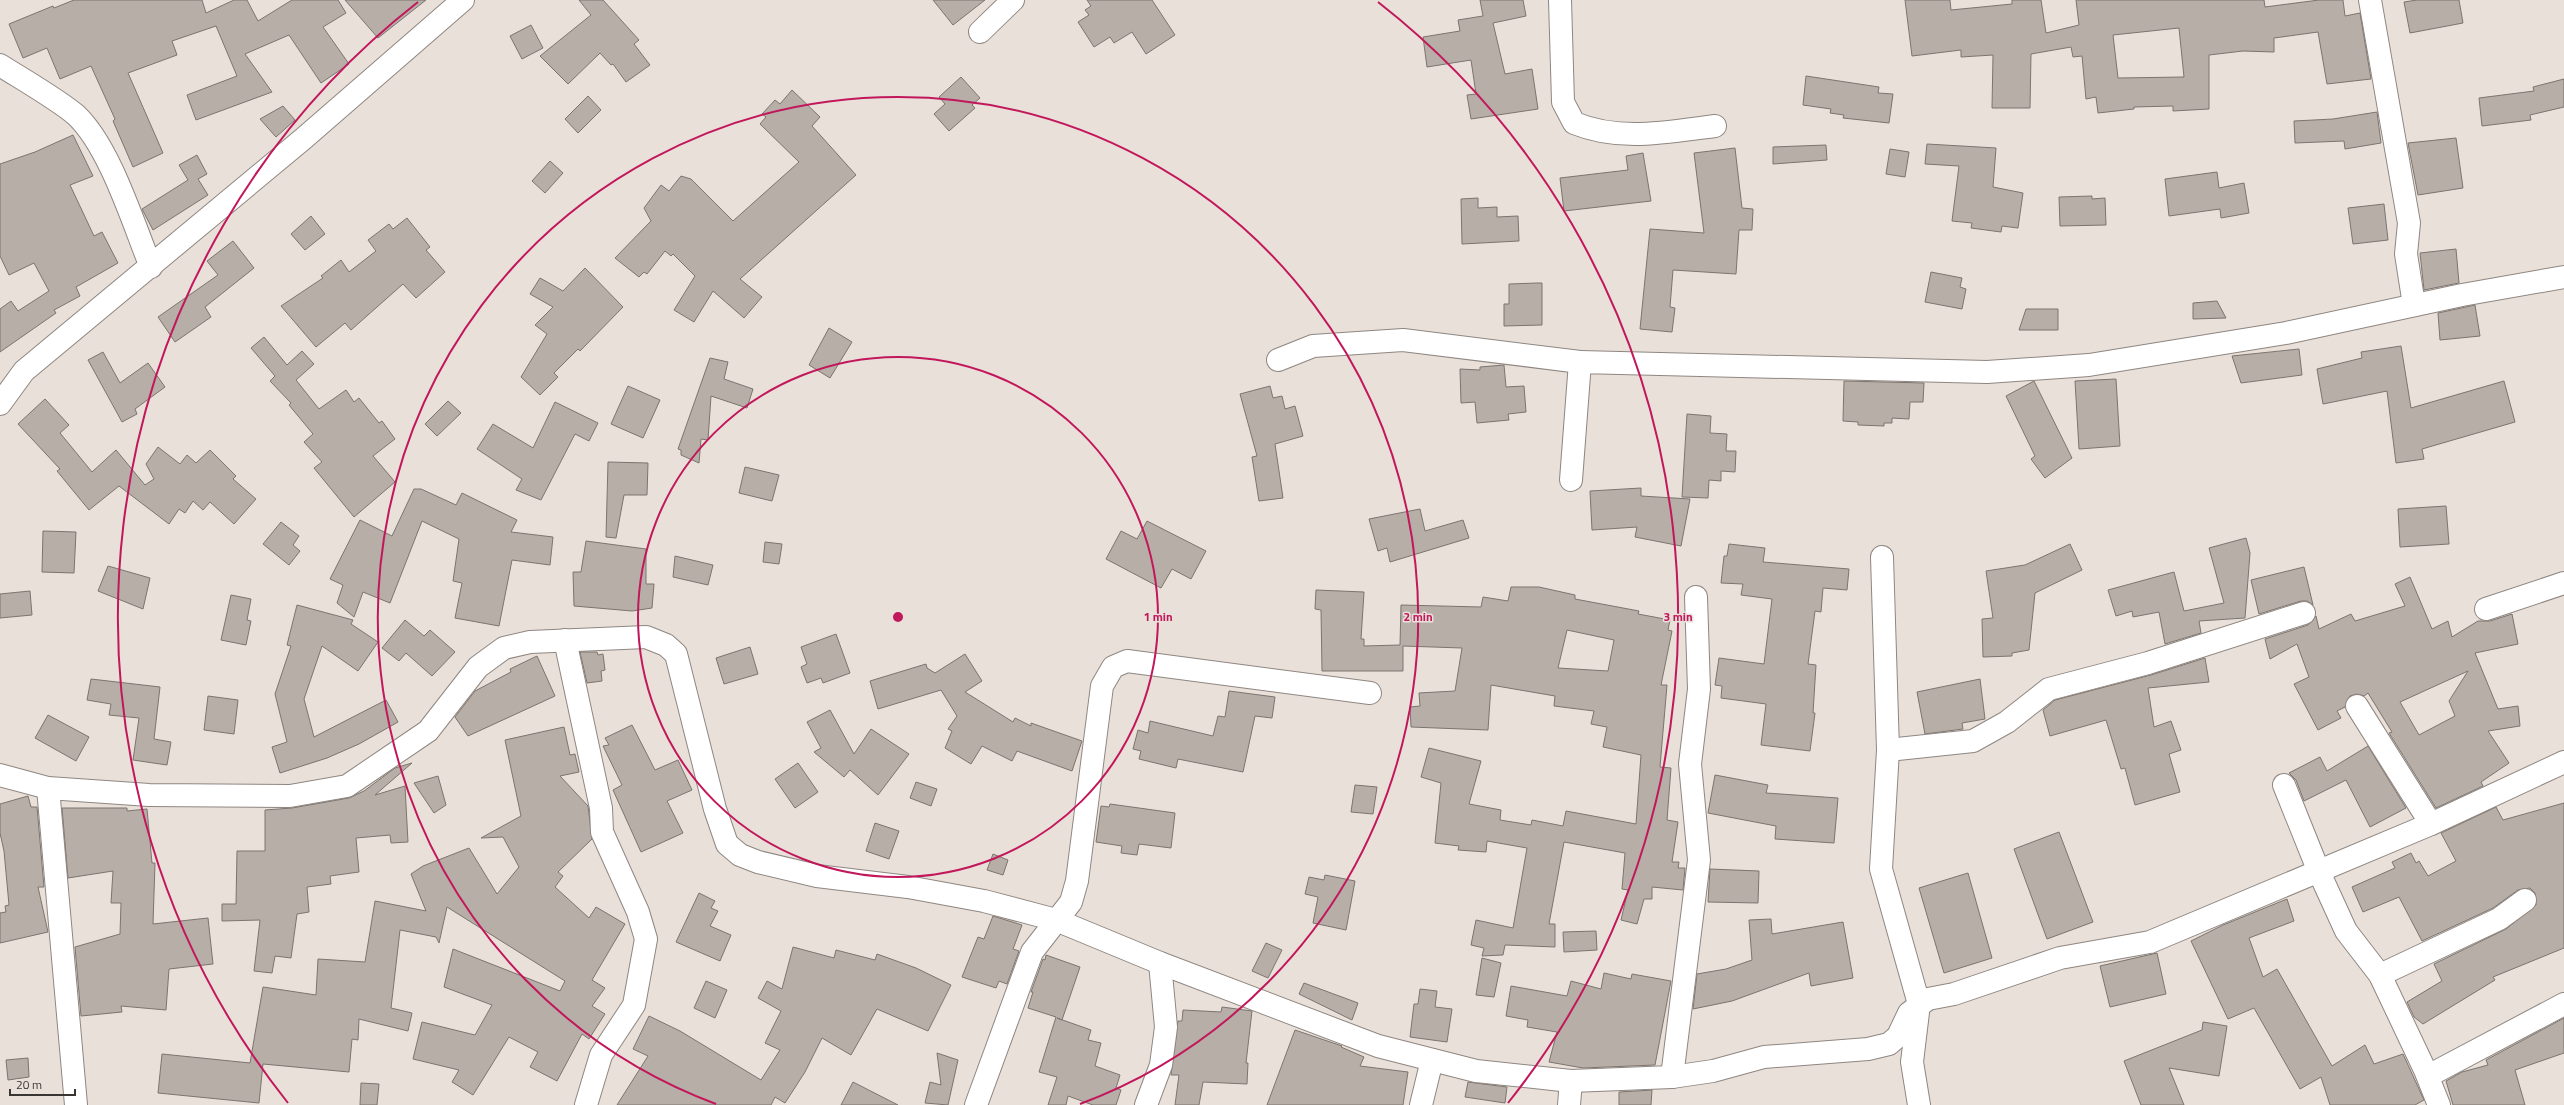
<svg xmlns="http://www.w3.org/2000/svg" width="2564" height="1105" font-family="'Titillium Web',sans-serif">
<style>
.building{fill:#b7aea8;stroke:#7c746e;fill-rule:evenodd}
.lines{fill:none;stroke-linecap:round;stroke-linejoin:round}
.minor-casing{stroke:#8f8680;stroke-width:24}
.minor{stroke:#fff;stroke-width:22}
.ring{fill:none;stroke:#c2185b;stroke-width:2}
.centre{fill:#c2185b;stroke:#e9e0da;stroke-width:2}
.ring-label{font-size:12px;text-anchor:middle;font-weight:bold;fill:#c2185b;stroke:#e9e0da;stroke-width:3;stroke-linejoin:round;paint-order:stroke}
</style>
<rect width="100%" height="100%" fill="#e9e0da"/>
<g class="building">
<polygon points="74,0 202,0 206,13 234,0 247,0 258,21 292,0 338,0 346,13 323,27 349,64 321,83 289,35 245,54 272,92 196,120 187,95 237,76 216,26 172,41 177,55 128,73 163,153 133,167 113,121 115,119 91,66 60,79 47,48 23,58 9,24 53,6 54,8"/>
<polygon points="345,0 426,0 378,38"/>
<polygon points="579,0 603,0 639,40 634,44 650,65 626,82 613,64 611,65 600,53 568,84 540,56 591,15"/>
<polygon points="933,0 985,0 953,25"/>
<polygon points="1087,0 1152,0 1175,35 1146,54 1132,32 1114,43 1110,37 1094,47 1078,22 1089,15 1085,10 1091,6"/>
<polygon points="1480,0 1523,0 1526,16 1493,23 1505,74 1532,69 1538,109 1471,119 1467,95 1476,94 1471,60 1427,67 1423,37 1460,31 1458,20 1483,16"/>
<path d="M1905,0h45l1,10 61,-6v-4h29l5,33 33,-8 -3,-25h188l1,7 54,-7h24l2,16 15,-3 11,66 -44,5 -9,-52 -44,6v14l-31,-1 -34,4v54l-36,2v-5l-39,1v2l-36,4 -2,-16 -10,2 -4,-43 -9,1 -2,-10 -40,7 -1,54h-38l1,-53 -32,2v-7l-49,6zM2179,28l5,49 -66,1 -5,-43z"/>
<polygon points="2417,0 2459,0 2463,23 2410,33 2404,2"/>
<polygon points="531,25 543,48 522,59 510,36"/>
<polygon points="1806,76 1879,87 1878,93 1893,94 1889,123 1843,118 1844,115 1830,113 1831,109 1803,105"/>
<polygon points="961,77 980,98 972,105 975,108 949,131 934,114 945,104 939,97"/>
<polygon points="2564,79 2564,107 2530,115 2531,120 2482,126 2479,98 2534,91 2533,87"/>
<polygon points="792,90 820,117 812,126 856,175 740,279 762,297 744,318 713,291 694,322 674,310 695,276 673,254 671,256 665,251 647,274 644,272 639,277 615,258 651,221 644,208 661,185 669,191 681,176 691,179 733,221 799,162 760,124 766,117 762,114 775,100 780,104"/>
<polygon points="588,96 601,110 578,133 565,119"/>
<polygon points="283,106 295,120 276,137 260,119"/>
<polygon points="2377,112 2381,143 2345,149 2344,141 2295,143 2294,121 2333,119"/>
<polygon points="73,135 93,176 70,185 94,236 102,232 118,263 76,287 80,296 54,310 56,313 0,352 0,309 11,301 18,311 49,291 34,263 9,275 0,256 0,164 35,152"/>
<polygon points="2456,138 2463,188 2418,195 2408,143"/>
<polygon points="1927,144 1996,148 1993,187 2023,193 2018,228 2002,226 2001,232 1971,228 1972,223 1952,221 1959,166 1925,164"/>
<polygon points="1826,145 1827,160 1773,164 1773,147"/>
<polygon points="1735,148 1742,208 1753,209 1752,230 1739,230 1736,274 1673,270 1670,307 1675,308 1672,332 1640,329 1650,229 1704,233 1694,153"/>
<polygon points="1890,149 1909,152 1905,177 1886,174"/>
<polygon points="1643,153 1651,201 1564,211 1560,178 1628,170 1626,156"/>
<polygon points="197,155 207,174 198,179 208,195 153,230 142,209 188,180 179,165"/>
<polygon points="550,161 563,173 545,193 532,181"/>
<polygon points="2217,172 2219,188 2244,183 2249,213 2221,218 2220,209 2169,216 2165,179"/>
<polygon points="2092,196 2092,199 2105,198 2106,225 2060,226 2059,197"/>
<polygon points="1478,198 1478,208 1497,207 1497,217 1518,216 1519,241 1462,244 1461,199"/>
<polygon points="2384,204 2388,240 2353,244 2348,208"/>
<polygon points="311,216 325,234 305,250 291,234"/>
<polygon points="407,218 430,247 426,250 445,272 416,298 403,284 351,330 345,323 316,347 281,306 323,278 321,276 341,260 349,272 376,251 368,240 389,224 393,229"/>
<polygon points="233,241 254,268 205,307 211,317 175,342 158,317 218,275 207,261"/>
<polygon points="2456,249 2459,283 2424,290 2420,253"/>
<polygon points="585,268 623,307 580,351 578,349 554,373 558,377 540,395 521,377 547,334 535,325 553,307 530,294 540,278 563,291"/>
<polygon points="1931,272 1962,278 1960,287 1966,289 1962,309 1925,302"/>
<polygon points="1537,283 1542,283 1542,325 1504,326 1504,304 1509,304 1509,284"/>
<polygon points="2217,301 2226,318 2193,319 2193,303"/>
<polygon points="2475,305 2480,336 2440,340 2438,313"/>
<polygon points="2026,309 2058,309 2058,330 2019,330"/>
<polygon points="829,328 852,342 830,378 809,365"/>
<polygon points="264,337 287,365 302,351 314,364 296,380 319,409 346,390 354,402 359,398 379,423 382,421 395,439 373,456 395,482 354,517 314,468 322,462 304,442 313,434 289,405 291,403 270,381 275,376 251,348"/>
<polygon points="2401,346 2411,408 2504,381 2515,422 2422,449 2424,459 2396,463 2387,391 2323,404 2317,369 2362,358 2361,352"/>
<polygon points="2299,349 2302,375 2241,383 2232,356"/>
<polygon points="103,352 120,383 148,363 165,387 135,409 137,414 122,422 88,360"/>
<polygon points="710,358 728,362 724,379 753,389 747,408 711,396 708,440 701,439 699,463 681,455 681,450 678,449"/>
<polygon points="1504,365 1506,387 1524,386 1526,412 1508,414 1509,420 1477,423 1475,402 1461,403 1460,369 1480,370 1480,367"/>
<polygon points="2116,379 2120,446 2079,449 2075,381"/>
<polygon points="1844,381 1924,383 1923,402 1910,402 1909,419 1892,418 1892,423 1884,423 1884,426 1858,425 1858,422 1843,421"/>
<polygon points="2034,381 2072,458 2045,478 2031,459 2035,456 2006,396"/>
<polygon points="628,386 660,400 643,438 611,424"/>
<polygon points="1270,386 1273,398 1282,396 1285,409 1295,406 1303,436 1275,444 1283,498 1259,501 1252,457 1257,456 1240,394"/>
<polygon points="45,399 69,425 60,433 92,472 116,450 145,485 154,479 146,464 158,447 180,464 187,455 196,463 210,450 236,476 233,479 256,499 234,524 210,502 203,510 193,501 185,513 179,509 169,524 119,486 89,510 57,471 60,469 18,424"/>
<polygon points="448,401 461,413 437,436 425,424"/>
<polygon points="555,402 598,423 589,441 575,434 541,500 516,490 522,479 477,449 493,424 533,448"/>
<polygon points="1687,414 1711,416 1710,433 1727,434 1726,451 1736,451 1735,472 1721,471 1721,481 1709,480 1708,498 1682,497"/>
<polygon points="608,462 648,463 647,495 624,495 616,538 606,537"/>
<polygon points="745,467 779,475 772,501 739,493"/>
<polygon points="1641,488 1641,496 1690,499 1681,546 1635,537 1637,527 1592,530 1590,491"/>
<polygon points="414,489 421,489 456,505 462,493 517,520 511,532 553,537 550,565 512,560 499,626 455,618 462,583 453,581 459,539 422,521 390,603 363,592 354,617 337,603 343,585 330,579 360,520 392,536"/>
<polygon points="2446,506 2449,544 2400,547 2398,509"/>
<polygon points="1420,509 1425,531 1463,520 1469,538 1390,562 1387,548 1378,551 1369,519"/>
<polygon points="1147,521 1206,551 1191,579 1172,569 1161,588 1106,559 1121,531 1137,539"/>
<polygon points="281,522 299,536 293,545 300,551 289,565 263,544"/>
<polygon points="43,531 76,532 74,573 42,572"/>
<polygon points="2246,538 2250,553 2245,618 2199,621 2201,633 2165,644 2159,612 2133,617 2132,611 2116,616 2108,590 2174,572 2184,611 2224,603 2209,548"/>
<polygon points="586,541 646,549 646,584 654,584 652,608 632,611 574,606 573,572 581,572"/>
<polygon points="765,542 782,544 779,564 763,562"/>
<polygon points="1729,544 1765,548 1763,562 1849,569 1847,590 1823,588 1821,612 1815,611 1808,664 1816,665 1813,713 1815,713 1810,751 1761,745 1766,704 1721,698 1722,686 1715,685 1719,658 1764,664 1772,599 1741,595 1743,584 1721,583 1724,556 1727,556"/>
<polygon points="2070,544 2082,570 2035,593 2029,650 2012,653 2012,656 1983,657 1982,619 1993,618 1986,571 2025,565"/>
<polygon points="675,556 713,565 708,585 673,577"/>
<polygon points="108,566 150,578 143,609 98,591"/>
<polygon points="2304,567 2313,605 2307,601 2301,601 2259,614 2251,580"/>
<path d="M2410,577l22,52 16,-8 4,16 26,-16h12l22,-7 6,30 -43,9 23,56 20,-3 2,20 -32,5 21,32 -28,19 2,4 -47,22 -47,-75 3,-1 -24,-39 -4,3 -7,-2 -7,2 -5,11 -8,4 4,7 -23,12 -24,-46 15,-7 -12,-33 -27,15 -5,-20 43,-14 8,-9 3,13 32,-15 4,7 50,-15 -10,-22zM2468,671l-19,30 6,15 -36,19 -19,-33z"/>
<path d="M1511,587h28l36,8v4l64,12 -1,3 32,6 -2,10 4,1 -11,54h6l-7,82 11,1 -4,52 11,2 -6,40h7l-1,6h7l-2,22 -31,-3v12h-8l-7,25 -16,-4 7,-30 -6,-1 3,-36 -61,-11 -15,82h6v23l-50,-2 -2,10 -21,1 2,-8 -13,-3 5,-25 37,8 14,-80 -40,-7 -1,11 -28,-2 1,-4 -24,-3 6,-60 -20,-6 8,-29 52,13 -12,43 32,6 -1,10 31,5 1,-5 31,6 3,-15 70,13 5,-69 -38,-8 4,-20 -16,-3 3,-13 -40,-5 1,-10 -64,-11 -3,45 -77,-3 -1,-20 10,-1 -1,-13 36,-2 7,-43 -59,-2v25h-81l-1,-61 -6,-1 1,-19 48,2 -3,47h3v7l36,-1 1,-40 80,2 2,-10 25,4zM1567,630l47,10 -6,31 -50,-3z"/>
<polygon points="30,591 32,615 0,618 0,594"/>
<polygon points="231,595 251,599 247,620 251,621 246,645 221,640"/>
<polygon points="297,605 353,620 351,624 378,642 358,671 322,646 304,699 314,737 386,700 398,722 359,744 327,758 280,773 272,747 287,742 275,694 291,646 287,645"/>
<polygon points="405,620 424,636 430,630 455,652 432,676 406,653 399,661 382,648"/>
<polygon points="836,634 850,673 823,683 821,678 807,683 801,667 807,664 801,647"/>
<polygon points="750,647 758,674 724,684 716,658"/>
<polygon points="580,652 597,652 598,655 603,654 605,670 601,671 602,681 587,683"/>
<polygon points="965,654 982,681 965,692 1013,722 1015,718 1031,726 1031,723 1082,741 1072,771 1017,751 1012,761 982,746 971,764 945,748 952,731 948,729 957,716 941,690 878,709 870,681 926,664 927,668 935,673"/>
<polygon points="537,656 555,696 468,736 455,717 475,691 511,672 510,669"/>
<polygon points="2205,658 2209,682 2148,688 2154,727 2171,721 2181,750 2169,754 2180,792 2135,805 2125,768 2121,769 2106,720 2050,736 2043,710 2055,700 2151,675"/>
<polygon points="91,679 160,687 154,739 171,742 167,765 133,760 139,718 109,715 111,704 87,700"/>
<polygon points="1980,679 1985,719 1962,723 1963,729 1925,734 1917,692"/>
<polygon points="1229,691 1275,697 1272,718 1255,716 1243,772 1178,759 1176,768 1139,759 1141,751 1133,749 1138,730 1148,733 1150,721 1213,736 1218,716 1225,717"/>
<polygon points="208,696 238,700 234,734 204,730"/>
<polygon points="830,710 854,754 871,729 909,754 878,795 850,770 844,777 814,752 821,748 807,722"/>
<polygon points="48,715 89,737 76,761 35,738"/>
<polygon points="632,725 655,770 678,760 692,790 667,801 683,833 641,852 613,790 622,785 603,746 609,745 605,738"/>
<polygon points="564,727 570,755 575,754 579,772 560,776 588,806 592,839 558,872 563,876 555,887 589,918 596,907 625,924 592,980 605,988 592,1006 605,1014 589,1039 582,1034 557,1081 530,1067 538,1052 509,1037 473,1095 452,1082 459,1070 413,1059 422,1022 475,1035 492,1005 444,987 453,949 560,991 565,981 447,907 439,943 436,937 400,930 391,1008 412,1013 408,1031 359,1019 358,1040 352,1039 349,1072 263,1064 259,1103 158,1093 162,1054 250,1063 263,987 316,995 318,959 365,962 375,901 426,911 411,874 423,866 469,848 497,894 519,867 503,837 481,838 521,816 505,740"/>
<polygon points="2368,746 2406,808 2370,827 2346,780 2304,801 2296,780 2289,773 2320,757 2327,771"/>
<polygon points="412,763 375,795 405,786 408,842 391,843 390,835 356,838 359,872 330,876 331,884 307,887 309,912 297,914 291,958 275,956 272,973 254,971 260,920 222,921 222,904 236,904 237,851 265,851 265,810 292,808 349,798 364,791 395,768"/>
<polygon points="798,763 818,792 795,808 775,779"/>
<polygon points="1715,775 1768,785 1766,793 1838,798 1834,843 1775,839 1776,826 1708,813"/>
<polygon points="438,776 446,805 434,813 414,783"/>
<polygon points="916,782 937,789 931,806 910,798"/>
<polygon points="1355,785 1377,787 1373,814 1351,812"/>
<polygon points="28,796 31,807 37,807 44,887 38,887 48,932 0,943 0,913 6,912 5,906 9,905 4,851 0,833 0,804"/>
<polygon points="2564,803 2564,948 2493,977 2495,980 2423,1024 2414,1017 2407,1002 2442,981 2434,964 2506,929 2536,905 2535,893 2530,888 2518,890 2493,908 2422,941 2399,897 2363,912 2352,887 2395,868 2392,862 2411,853 2416,863 2419,861 2428,876 2456,861 2441,833 2496,807 2503,820"/>
<polygon points="1110,804 1175,813 1171,848 1139,844 1137,855 1121,853 1122,846 1096,842 1101,806 1109,807"/>
<polygon points="62,808 127,808 127,811 147,809 152,863 155,863 153,924 208,918 213,964 169,969 166,1010 121,1006 122,1012 81,1016 75,947 120,934 121,903 111,903 113,871 68,878"/>
<polygon points="875,823 899,831 889,859 866,851"/>
<polygon points="2059,832 2093,922 2047,939 2014,849"/>
<polygon points="993,854 1008,860 1003,875 987,870"/>
<polygon points="1710,869 1759,871 1758,903 1708,902"/>
<polygon points="1968,873 1992,958 1944,973 1919,888"/>
<polygon points="1325,875 1355,881 1346,930 1313,923 1318,897 1305,894 1309,877 1324,880"/>
<polygon points="699,893 715,901 711,908 718,911 710,926 731,935 720,961 676,942"/>
<polygon points="2287,899 2294,921 2249,938 2263,977 2277,969 2332,1066 2365,1045 2374,1064 2403,1054 2424,1100 2415,1105 2330,1105 2321,1077 2300,1089 2254,1008 2228,1019 2191,941 2223,925"/>
<polygon points="993,916 1022,925 1013,949 1019,951 1007,984 999,981 996,988 962,977 978,937 984,939"/>
<polygon points="1771,919 1772,934 1843,922 1853,978 1811,986 1809,973 1732,1001 1693,1009 1697,974 1726,969 1752,960 1749,920"/>
<polygon points="1596,931 1597,950 1564,952 1563,932"/>
<polygon points="1266,943 1282,950 1268,978 1252,971"/>
<polygon points="793,947 834,958 836,950 875,960 877,954 916,968 951,985 928,1031 877,1009 851,1055 822,1038 805,1072 785,1103 775,1097 771,1105 617,1105 648,1056 633,1049 649,1016 680,1031 761,1080 780,1050 765,1043 781,1011 758,998 767,981 782,989"/>
<polygon points="2157,953 2166,994 2110,1007 2100,966"/>
<polygon points="1046,955 1080,967 1062,1020 1057,1018 1091,1030 1088,1040 1101,1043 1095,1066 1120,1075 1116,1088 1121,1090 1116,1105 1093,1105 1068,1096 1066,1105 1048,1105 1057,1077 1039,1072 1056,1017 1028,1008 1033,992 1031,992 1043,959 1045,960"/>
<polygon points="1482,958 1501,963 1494,997 1476,995"/>
<polygon points="1604,973 1631,979 1632,974 1671,981 1655,1065 1583,1068 1549,1062 1557,1032 1527,1027 1528,1020 1506,1016 1511,986 1567,996 1571,981 1601,989"/>
<polygon points="706,981 727,990 715,1018 694,1008"/>
<polygon points="1304,983 1358,1003 1352,1020 1299,994"/>
<polygon points="1420,989 1437,991 1435,1007 1452,1009 1447,1042 1410,1037 1414,1004 1418,1004"/>
<polygon points="1222,1007 1252,1011 1246,1063 1248,1063 1247,1084 1203,1082 1199,1105 1175,1105 1179,1075 1171,1075 1178,1021 1182,1021 1183,1010 1221,1012"/>
<polygon points="2564,1018 2564,1053 2515,1070 2525,1105 2453,1105 2446,1081 2462,1072 2488,1065 2486,1060"/>
<polygon points="2203,1022 2227,1026 2219,1076 2169,1068 2184,1105 2141,1105 2124,1061 2202,1030"/>
<polygon points="1295,1030 1342,1046 1341,1047 1364,1057 1360,1066 1408,1072 1403,1105 1267,1105"/>
<polygon points="937,1053 958,1060 948,1105 925,1103 930,1082 941,1085"/>
<polygon points="28,1058 29,1077 8,1080 6,1060"/>
<polygon points="853,1082 898,1105 841,1105"/>
<polygon points="1468,1082 1507,1087 1505,1103 1465,1097"/>
<polygon points="361,1083 379,1084 377,1105 360,1105"/>
<polygon points="1652,1090 1651,1105 1619,1105 1619,1092"/>
</g>
<g class="lines">
<g class="minor-casing">
<g id="minor">
<path d="M1560,0l3,102 11,21c46,19 93,9 141,3"/>
<polyline points="2370,0 2409,223 2406,254 2414,305"/>
<polyline points="980,32 1013,0"/>
<path d="M0,65c22,14 57,34 76,50 34,32 57,108 75,152"/>
<polyline points="1278,360 1313,346 1403,340 1580,362"/>
<polyline points="0,404 24,371 303,139 463,0"/>
<polyline points="1571,480 1580,362 1987,372 2089,365 2286,333 2462,295 2564,277"/>
<polyline points="1882,557 1888,750 1881,869 1919,1004 1912,1062 1919,1105"/>
<polyline points="2486,609 2564,583"/>
<polyline points="565,640 601,808 602,832 638,912 646,939 634,1005 601,1055 586,1105"/>
<polyline points="2357,706 2431,824"/>
<polyline points="1888,750 1973,741 2007,722 2049,689 2148,663 2304,613"/>
<polyline points="0,775 48,788 149,795 290,796 347,786 428,731 478,667 504,648 530,642 646,637 666,645 676,654 715,809 727,844 740,855 758,862 817,876 908,887 984,901 1056,920 1160,963 1378,1046 1476,1071 1571,1081 1672,1077 1713,1071 1764,1057 1868,1049 1889,1044 1898,1036 1909,1013 1928,999 1954,994 2060,958 2150,942 2431,824 2564,762"/>
<polyline points="2284,785 2319,872 2346,931 2380,975 2425,1070 2439,1105"/>
<polyline points="48,788 76,1105"/>
<polyline points="2380,975 2499,919 2525,900"/>
<polyline points="2428,1076 2564,1004"/>
<polyline points="1672,1077 1699,860 1690,764 1699,689 1696,597"/>
<polyline points="976,1105 1032,952 1071,902 1077,881 1102,686 1113,667 1127,661 1370,693"/>
<polyline points="1146,1105 1161,1065 1166,1027 1160,963"/>
<polyline points="1421,1105 1432,1060"/>
<polyline points="1569,1105 1571,1081"/>
</g>
</g>
<use href="#minor" class="minor"/>
</g>
<g class="ring">
<circle cx="898" cy="617" r="260"/>
<path d="M716 1104A520 520 0 1 1 1080 1104"/>
<path d="M288 1103A780 780 0 0 1 418 2M1378 2A780 780 0 0 1 1508 1103"/>
</g>
<circle cx="898" cy="617" r="6" class="centre"/>
<g class="ring-label">
<text x="1158" y="621">1 min</text>
<text x="1418" y="621">2 min</text>
<text x="1678" y="621">3 min</text>
</g>
<path d="M10 1089v6h65v-6" fill="none" stroke="#393532" stroke-width="2"/>
<text x="16" y="1089" font-size="12" fill="#393532" stroke="#e9e0da" stroke-width="3" paint-order="stroke">20 m</text>
</svg>
